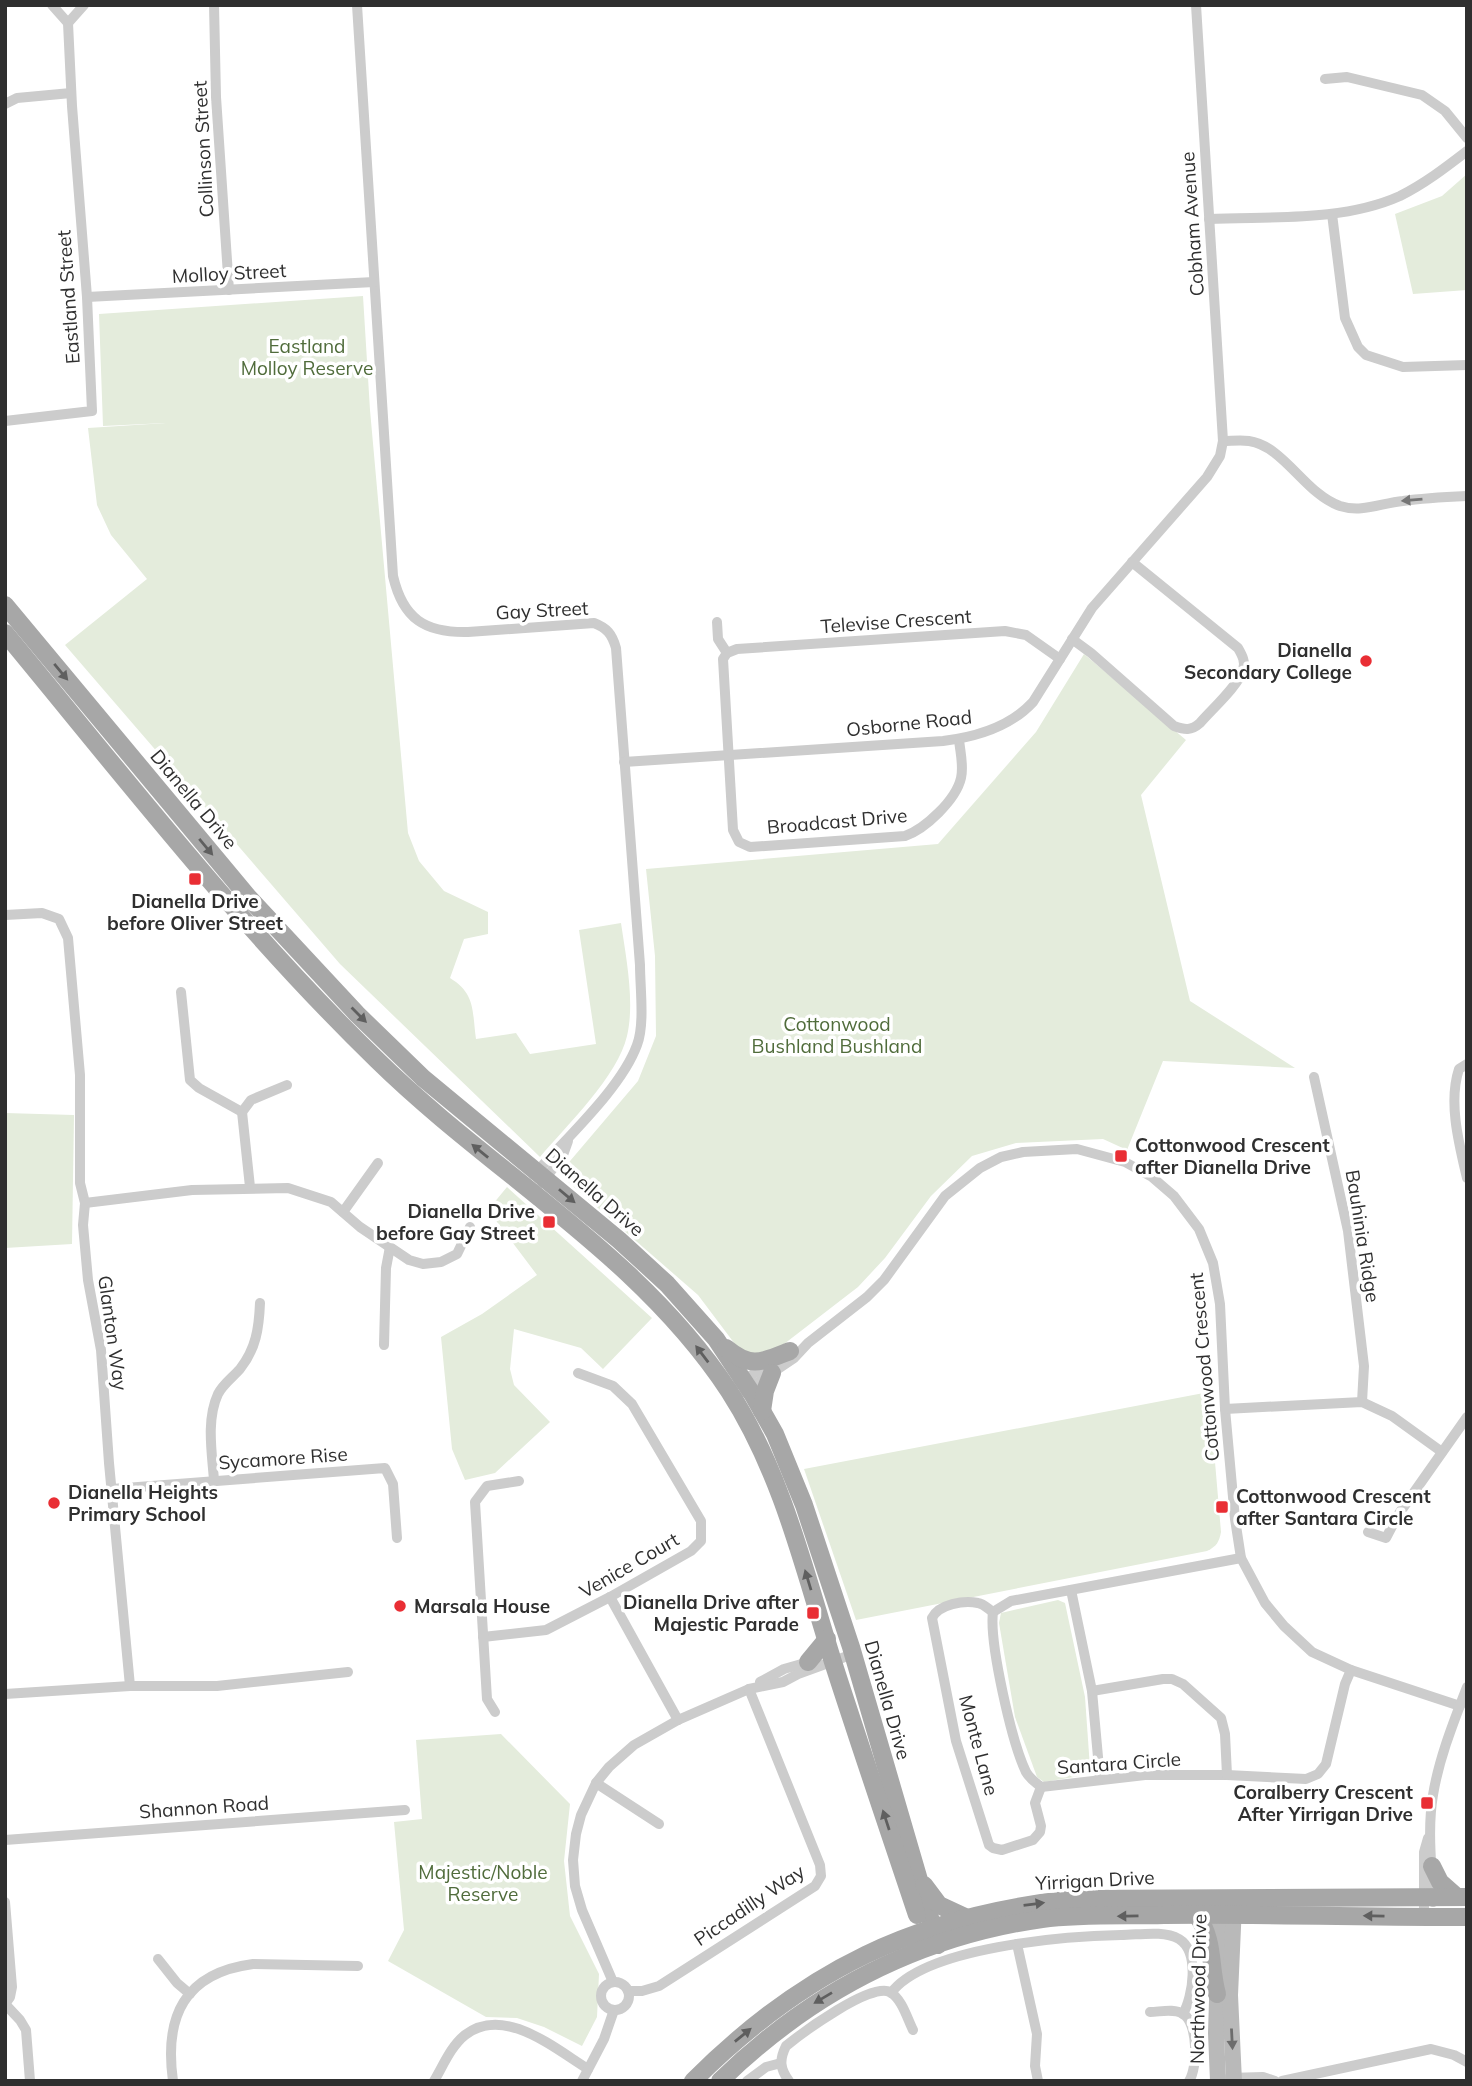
<svg xmlns="http://www.w3.org/2000/svg" width="1472" height="2086" font-family="Mulish,sans-serif">
<style>
.green{fill:#e4ecdc}
.lines{fill:none;stroke-linecap:round;stroke-linejoin:round}
.street{stroke:#ccc;stroke-width:10}
.secondary{stroke:#b9b9b9;stroke-width:16}
.primary{stroke:#a7a7a7;stroke-width:18}
.oneway{fill:#767676}
.oneway2{fill:#5f5f5f}
.oneway3{fill:#6d6d6d}
.poi-dot{fill:#e92e34;stroke:#fff;stroke-width:2.5}
.labels{text-anchor:middle;stroke-width:7;stroke-linejoin:round;paint-order:stroke}
.street-label{font-size:19px;fill:#2f2f2f;stroke:#fff}
.park-label{font-size:19px;fill:#506c3b;stroke:#fff}
.poi-label{font-size:19px;font-weight:bold;fill:#2f2f2f;stroke:#fff;text-anchor:end}
</style>
<rect width="100%" height="100%" fill="#fff"/>
<g class="green">
<polygon points="1467,174 1467,290 1413,294 1395,214 1442,196"/>
<path d="M363,296l7,114 38,423 11,28 25,30 44,21v22l-24,5 -14,39c26,16 22,33 26,61l40,-6 14,21 66,-10 -17,-114 42,-7c5,34 14,79 6,113 -9,40 -60,89 -87,121l-200,-193 -275,-319 82,-66 -36,-44 -14,-30 -9,-77 78,-5 -63,3 -4,-112z"/>
<polygon points="1084,654 1186,740 1141,795 1190,1001 1295,1068 1163,1061 1127,1150 1103,1139 1016,1143 972,1156 931,1196 885,1258 858,1287 753,1368 698,1295 559,1174 638,1081 656,1036 655,956 646,869 938,844 1036,732"/>
<polygon points="5,1113 74,1115 72,1244 5,1248"/>
<polygon points="507,1187 652,1318 603,1369 581,1348 514,1329 510,1369 514,1385 550,1422 495,1473 465,1480 452,1449 441,1337 482,1314 537,1275 488,1210"/>
<path d="M1209,1392l12,140c-2,10 -4,14 -14,19l-351,69 -52,-151z"/>
<polygon points="1058,1600 1065,1603 1085,1697 1090,1768 1086,1775 1044,1782 1037,1777 1015,1717 999,1623 1001,1613"/>
<polygon points="501,1734 570,1804 564,1861 570,1916 599,1974 597,2017 582,2046 544,2027 517,2018 486,2017 388,1961 404,1930 394,1822 422,1819 416,1740"/>
</g>
<g class="lines">
<g class="street">
<polyline points="214,5 216,97 229,290"/>
<path d="M357,5l36,571c10,43 32,57 75,56l126,-9c13,5 18,11 22,25l24,317c0,23 5,59 -3,80 -16,44 -72,94 -103,130"/>
<polyline points="68,23 84,5"/>
<polyline points="1325,79 1347,77 1422,95 1445,111 1467,138"/>
<polyline points="5,104 17,98 71,93"/>
<polyline points="1332,214 1345,318 1358,347 1366,355 1403,367 1467,365"/>
<path d="M1209,219c62,-3 133,3 191,-23 24,-12 45,-28 67,-45"/>
<polyline points="87,297 374,282"/>
<polyline points="5,421 92,411 87,297 72,106 68,23 52,5"/>
<path d="M1223,441c8,0 18,-1 26,0 35,5 56,53 91,65 22,7 41,-3 63,-5 21,-3 42,-4 64,-5"/>
<polyline points="717,622 718,639 727,653"/>
<path d="M1072,639l19,14 83,73c11,4 17,5 26,-3 11,-13 39,-38 43,-53 3,-8 -1,-15 -5,-22l-106,-86"/>
<path d="M959,739c1,13 5,26 2,39 -5,22 -36,51 -56,58l-155,11 -11,-5 -6,-12 -10,-171 4,-6 10,-4 268,-18 21,4 34,24"/>
<path d="M624,762l319,-21c33,-4 67,-14 90,-39l59,-94 115,-131 13,-21 3,-15 -27,-436"/>
<polyline points="5,915 42,913 59,919 68,938 80,1075 80,1183 85,1203 83,1225 88,1280 101,1350 109,1463 130,1686"/>
<polyline points="181,992 190,1080 199,1088 242,1112"/>
<path d="M1467,1064l-8,5c-11,33 0,75 8,109"/>
<polyline points="1314,1077 1348,1231 1364,1366 1362,1402"/>
<polyline points="242,1112 250,1187"/>
<polyline points="242,1112 251,1100 287,1085"/>
<polyline points="542,1183 563,1155 568,1141"/>
<polyline points="85,1203 192,1190 288,1188 331,1202 360,1227 409,1260 423,1264 441,1262 457,1254 470,1227"/>
<polyline points="343,1212 378,1163"/>
<polyline points="384,1345 386,1268 390,1247"/>
<polyline points="728,1390 769,1364"/>
<polyline points="744,1392 794,1358 808,1343 867,1297 884,1280 945,1196 980,1168 1001,1157 1023,1152 1077,1149 1125,1162 1152,1177 1174,1196 1199,1229 1213,1263 1220,1304 1225,1409 1235,1519 1241,1558 1265,1603 1284,1626 1312,1652 1351,1670 1460,1706"/>
<polyline points="1225,1409 1362,1402 1392,1416 1442,1452"/>
<path d="M214,1480c-2,-27 -8,-60 4,-86 5,-10 14,-16 22,-25 16,-20 19,-41 20,-66"/>
<polyline points="112,1489 385,1468 393,1484 397,1538"/>
<polyline points="1368,1532 1386,1538 1398,1515 1467,1417"/>
<path d="M1241,1558l-230,43 -18,11c-4,31 19,131 33,160 4,7 9,10 15,15l104,-12h82l79,4 12,-5 8,-10 19,-80 6,-14"/>
<polyline points="1071,1590 1092,1691 1100,1779"/>
<polyline points="610,1597 678,1720"/>
<path d="M993,1612c-5,-3 -9,-8 -15,-9 -14,-3 -39,1 -46,15l24,123 33,104 4,3 9,2 31,-10 7,-8 1,-6 -6,-23 6,-16"/>
<polyline points="483,1637 546,1630 610,1597 691,1551 701,1541 701,1521 632,1404 613,1386 578,1373"/>
<polyline points="760,1682 784,1669 812,1661"/>
<polyline points="1092,1691 1163,1679 1172,1679 1183,1684 1221,1718 1225,1734 1227,1775"/>
<polyline points="5,1694 130,1686 217,1686 348,1672"/>
<polyline points="495,1712 487,1699 475,1502 487,1486 519,1481"/>
<polyline points="596,1783 659,1824"/>
<polyline points="5,1840 405,1810"/>
<polyline points="5,1902 12,1987 10,1997 5,2004"/>
<path d="M1433,1902c-1,-35 -6,-72 0,-107 6,-37 21,-74 34,-108"/>
<polyline points="1424,1917 1424,1852 1428,1838"/>
<polyline points="1017,1944 1037,2034 1035,2066 1038,2081"/>
<polyline points="158,1959 177,1983 190,1994"/>
<polyline points="613,1982 582,1910 575,1886 573,1860 576,1834 581,1815 596,1783 609,1767 634,1745 678,1720 749,1689 783,1682 798,1674 853,1654"/>
<circle cx="615" cy="1996" r="14"/>
<polyline points="628,1991 642,1991 659,1986 815,1886 821,1876 820,1865 749,1689"/>
<path d="M891,1993c34,-46 175,-57 230,-58 18,0 42,-5 58,4 21,13 14,57 4,75"/>
<polyline points="5,2004 20,2020 26,2030 30,2081"/>
<path d="M1150,2012c10,0 24,-4 33,2 15,8 15,54 6,67"/>
<polyline points="1229,2078 1263,2077 1275,2081"/>
<path d="M173,2081c-9,-64 11,-108 80,-117l105,2"/>
<path d="M434,2081c9,-15 17,-35 31,-46 39,-30 89,13 123,34"/>
<polyline points="582,2081 604,2039 614,2010"/>
<polyline points="747,2081 766,2067 781,2063"/>
<path d="M789,2081c-9,-12 -10,-21 -3,-35 16,-13 85,-64 104,-54 12,7 17,26 23,38"/>
<polyline points="1282,2081 1431,2049 1454,2055 1467,2062"/>
</g>
<g class="secondary">
<polyline points="1218,2081 1216,2033 1220,1903"/>
<polyline points="1234,2081 1230,1995 1234,1905"/>
</g>
<g class="primary">
<polyline points="5,605 249,898 357,1014 423,1078 619,1240 667,1284 716,1339 753,1395 775,1434 804,1505 851,1647 938,1945"/>
<path d="M5,633c120,145 237,296 372,427 114,112 263,195 352,331 53,82 75,178 104,271 27,84 56,169 84,253"/>
<path d="M726,1348c25,21 36,14 64,3"/>
<polyline points="762,1411 765,1391 772,1373"/>
<polyline points="808,1662 827,1639"/>
<polyline points="1432,1866 1440,1882 1457,1897"/>
<polyline points="924,1885 939,1905 967,1918"/>
<path d="M1197,1915c18,27 12,50 20,79"/>
<path d="M693,2081c111,-111 223,-165 380,-182l394,-2"/>
<path d="M720,2081c89,-87 197,-144 322,-162 40,-5 82,-3 122,-4 101,-1 202,2 303,2"/>
</g>
</g>
<defs><path id="oneway-solid" d="M-6-.8H1V-3.2L6.5 0L1 3.2V.8H-6Z" transform="scale(1.75)"/></defs>
<use class="oneway" href="#oneway-solid" transform="translate(1412 500) rotate(175)"/>
<g class="oneway2">
<use href="#oneway-solid" transform="translate(61 672) rotate(50)"/>
<use href="#oneway-solid" transform="translate(206 847) rotate(50)"/>
<use href="#oneway-solid" transform="translate(359 1015) rotate(45)"/>
<use href="#oneway-solid" transform="translate(480 1151) rotate(-141)"/>
<use href="#oneway-solid" transform="translate(567 1196) rotate(40)"/>
<use href="#oneway-solid" transform="translate(702 1354) rotate(-127)"/>
<use href="#oneway-solid" transform="translate(808 1580) rotate(-107)"/>
<use href="#oneway-solid" transform="translate(886 1820) rotate(-108)"/>
<use href="#oneway-solid" transform="translate(1034 1904) rotate(-7)"/>
<use href="#oneway-solid" transform="translate(1128 1916) rotate(179)"/>
<use href="#oneway-solid" transform="translate(1374 1916) rotate(-179)"/>
<use href="#oneway-solid" transform="translate(823 1998) rotate(149)"/>
<use href="#oneway-solid" transform="translate(743 2035) rotate(-39)"/>
</g>
<use class="oneway3" href="#oneway-solid" transform="translate(1232 2039) rotate(87)"/>
<g class="poi-dot">
<circle cx="1366" cy="661" r="7"/>
<rect x="188" y="872" width="14" height="14" rx="3.5"/>
<rect x="1114" y="1149" width="14" height="14" rx="3.5"/>
<rect x="542" y="1215" width="14" height="14" rx="3.5"/>
<circle cx="54" cy="1503" r="7"/>
<rect x="1215" y="1500" width="14" height="14" rx="3.5"/>
<circle cx="400" cy="1606" r="7"/>
<rect x="806" y="1606" width="14" height="14" rx="3.5"/>
<rect x="1420" y="1796" width="14" height="14" rx="3.5"/>
</g>
<g class="labels">
<g class="street-label">
<text transform="translate(203 149) rotate(-93)" y="7">Collinson Street</text>
<text transform="translate(1192 224) rotate(-94)" y="7">Cobham Avenue</text>
<text transform="translate(229 273) rotate(-3)" y="7">Molloy Street</text>
<text transform="translate(68 297) rotate(-94)" y="7">Eastland Street</text>
<text transform="translate(542 610) rotate(-3)" y="7">Gay Street</text>
<text transform="translate(896 621) rotate(-4)" y="7">Televise Crescent</text>
<text transform="translate(909 723) rotate(-6)" y="7">Osborne Road</text>
<text transform="translate(194 799) rotate(50)" y="7">Dianella Drive</text>
<text transform="translate(837 821) rotate(-5)" y="7">Broadcast Drive</text>
<text transform="translate(595 1192) rotate(41)" y="7">Dianella Drive</text>
<text transform="translate(1363 1236) rotate(81)" y="7">Bauhinia Ridge</text>
<text transform="translate(113 1333) rotate(82)" y="7">Glanton Way</text>
<text transform="translate(1204 1367) rotate(-95)" y="7">Cottonwood Crescent</text>
<text transform="translate(283 1458) rotate(-4)" y="7">Sycamore Rise</text>
<text transform="translate(629 1565) rotate(-30)" y="7">Venice Court</text>
<text transform="translate(888 1700) rotate(74)" y="7">Dianella Drive</text>
<text transform="translate(979 1745) rotate(75)" y="7">Monte Lane</text>
<text transform="translate(1119 1763) rotate(-4)" y="7">Santara Circle</text>
<text transform="translate(204 1807) rotate(-4)" y="7">Shannon Road</text>
<text transform="translate(1095 1880) rotate(-3)" y="7">Yirrigan Drive</text>
<text transform="translate(749 1905) rotate(-34)" y="7">Piccadilly Way</text>
<text transform="translate(1198 1989) rotate(-89)" y="7">Northwood Drive</text>
</g>
<g class="park-label">
<text x="307" y="353">Eastland<tspan x="307" dy="22">Molloy Reserve</tspan></text>
<text x="837" y="1031">Cottonwood<tspan x="837" dy="22">Bushland Bushland</tspan></text>
<text x="483" y="1879">Majestic/Noble<tspan x="483" dy="22">Reserve</tspan></text>
</g>
<g class="poi-label">
<text x="1352" y="657">Dianella<tspan x="1352" dy="22">Secondary College</tspan></text>
<text x="195" y="908" text-anchor="middle">Dianella Drive<tspan x="195" dy="22">before Oliver Street</tspan></text>
<text x="1135" y="1152" text-anchor="start">Cottonwood Crescent<tspan x="1135" dy="22">after Dianella Drive</tspan></text>
<text x="535" y="1218">Dianella Drive<tspan x="535" dy="22">before Gay Street</tspan></text>
<text x="68" y="1499" text-anchor="start">Dianella Heights<tspan x="68" dy="22">Primary School</tspan></text>
<text x="1236" y="1503" text-anchor="start">Cottonwood Crescent<tspan x="1236" dy="22">after Santara Circle</tspan></text>
<text x="799" y="1609">Dianella Drive after<tspan x="799" dy="22">Majestic Parade</tspan></text>
<text x="414" y="1613" text-anchor="start">Marsala House</text>
<text x="1413" y="1799">Coralberry Crescent<tspan x="1413" dy="22">After Yirrigan Drive</tspan></text>
</g>
</g>
<rect width="1472" height="2086" fill="none" stroke="#2f2f2f" stroke-width="14"/>
</svg>
